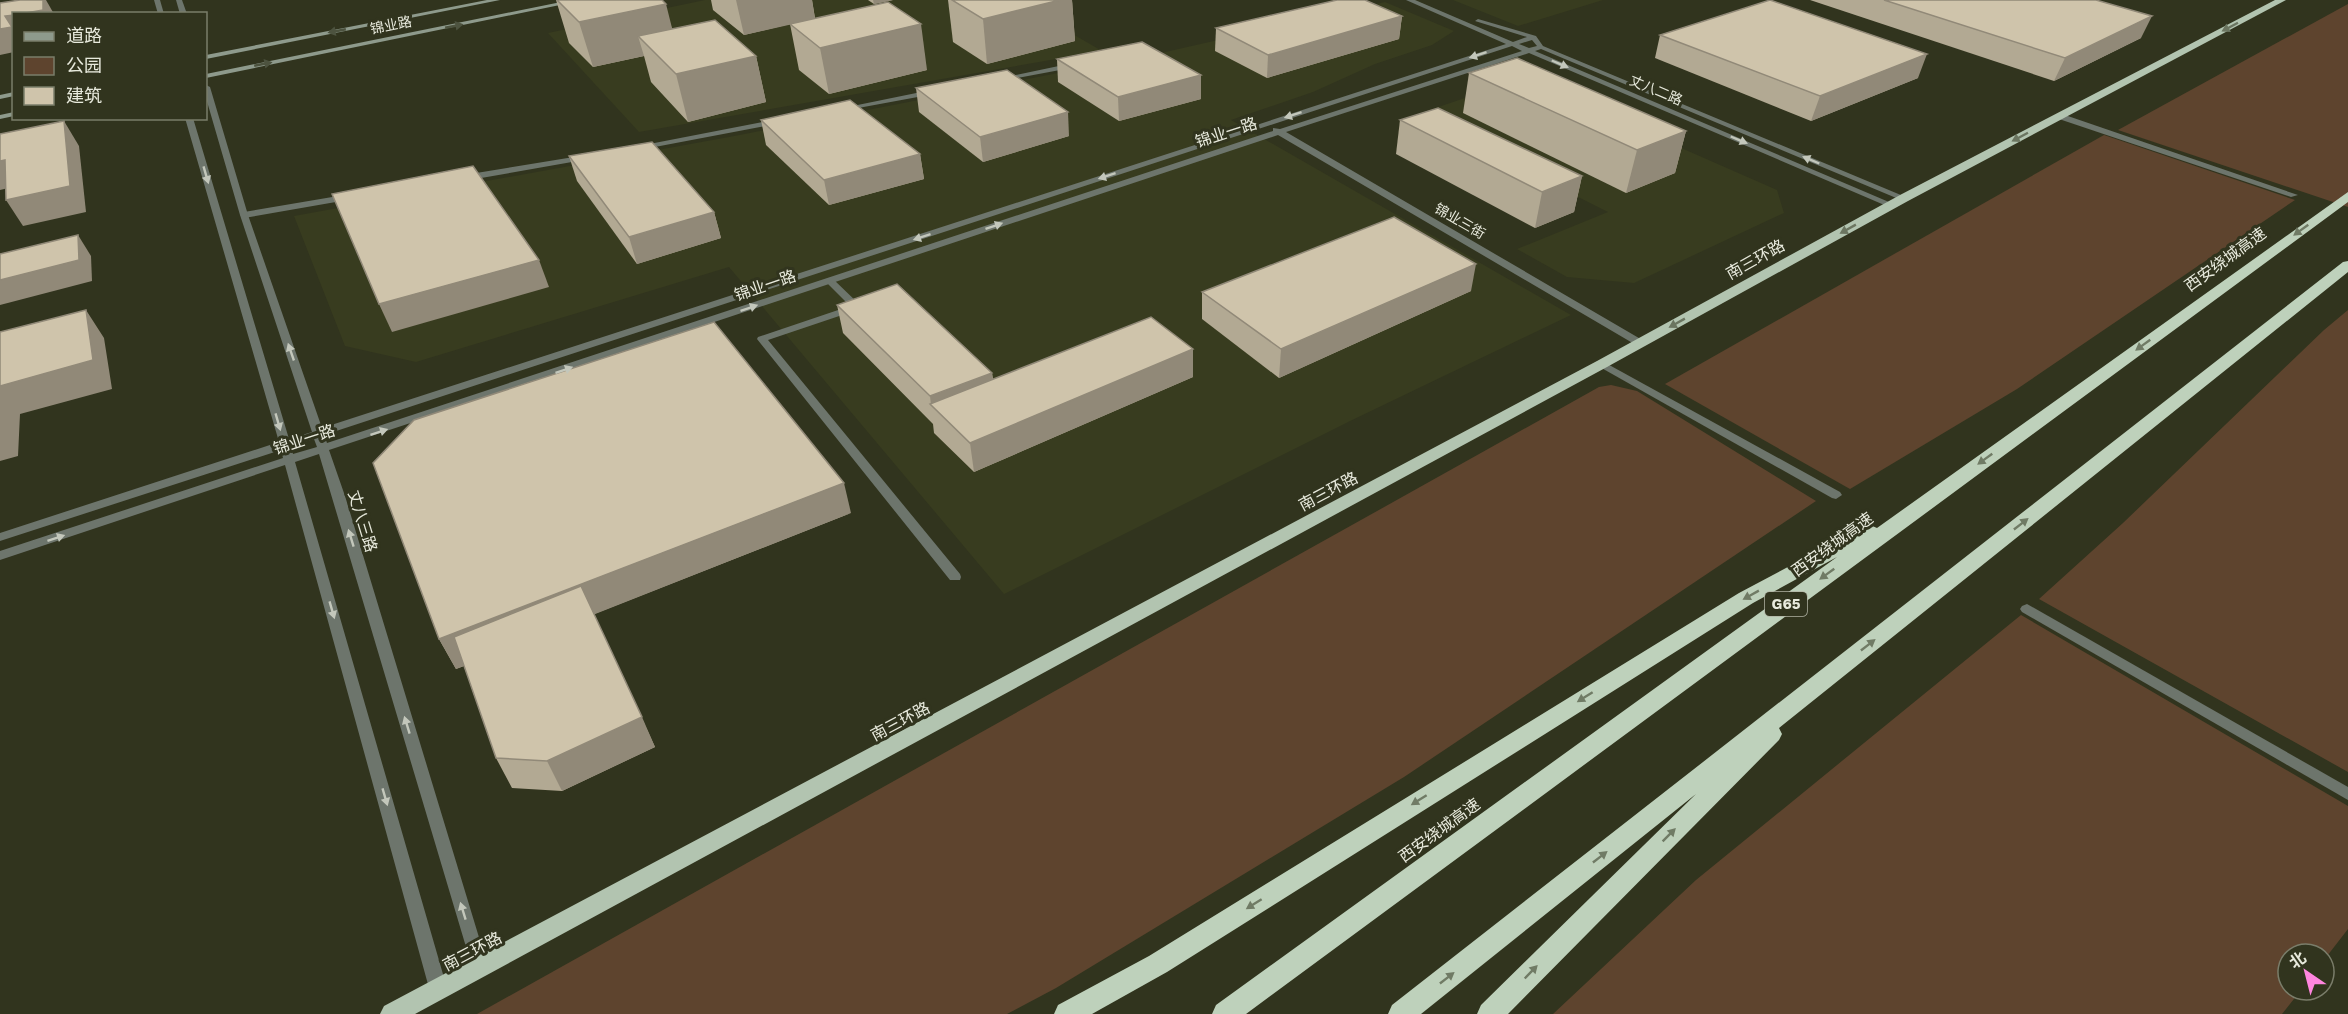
<svg xmlns="http://www.w3.org/2000/svg" width="2348" height="1014" font-family="'Work Sans','Noto Sans SC',sans-serif">
<style>
.built{fill:#383c1f}
.green{fill:#5e442e}
.lines{fill:none;stroke-linecap:round;stroke-linejoin:round}
.service{fill:#6d756c;fill-rule:evenodd}
.minor{fill:#6d756c;fill-rule:evenodd}
.tertiary{fill:#6d756c;fill-rule:evenodd}
.secondary{fill:#8e9a8c;fill-rule:evenodd}
.trunk{fill:#b2c4b0;fill-rule:evenodd}
.motorway{fill:#bed1bb;fill-rule:evenodd}
.wall{fill:#b2a993}
.shaded-wall{fill:#918978}
.building{fill:#cfc4ab;stroke:#918978;stroke-width:1.5}
.oneway{fill:#4d533f}
.oneway2{fill:#6b7560}
.oneway3{fill:#c3c7bb}
.oneway4{fill:#707b65}
.labels{text-anchor:middle;stroke-width:6;stroke-linejoin:round;paint-order:stroke}
.far-street-label{font-size:14px;fill:#e8eadd;stroke:#31341e}
.shield{fill:#31341e;stroke:#b1b3a4;stroke-width:1.5}
.shield-label{font-size:15px;font-weight:bold;fill:#e8eadd}
.street-label{font-size:16px;fill:#e8eadd;stroke:#31341e}
</style>
<rect width="100%" height="100%" fill="#31341e"/>
<g class="built">
<polygon points="705,0 972,0 1040,15 1102,51 639,132 548,33"/>
<polygon points="1453,0 1603,0 1518,26"/>
<polygon points="1385,2 1454,31 1432,45 1375,64 1313,92 1231,120 1571,315 1348,422 1004,594 729,267 416,362 345,346 294,216 729,137 1161,53"/>
<polygon points="1500,86 1549,90 1777,190 1784,213 1634,283 1567,277 1517,249 1608,212 1415,115"/>
</g>
<g class="green">
<polygon points="2348,4 2348,207 2118,130"/>
<polygon points="2104,135 2295,200 2017,389 1850,489 1665,384"/>
<polygon points="2348,310 2348,772 2039,599 2123,523 2324,330"/>
<polygon points="1611,385 1637,391 1816,501 1404,777 1056,988 1007,1014 477,1014 1599,387"/>
<polygon points="2021,615 2348,806 2348,929 2324,960 2324,954 2288,954 2288,990 2301,990 2282,1014 1553,1014 1696,880"/>
</g>
<g class="lines">
<g class="service">
<polygon points="2056,114 2062,114 2298,195 2291,197 2056,118"/>
<polygon points="830,278 833,279 860,305 860,309 768,340 960,574 961,577 960,580 950,580 757,339 758,337 850,306 825,281"/>
<polygon points="1602,361 1840,492 1842,495 1836,499 1832,498 1598,366 1597,364 1598,362"/>
<polygon points="2027,604 2348,787 2348,800 2022,612 2020,609 2022,606"/>
</g>
<g class="minor">
<polygon points="1073,63 1076,63 1076,67 1001,81 997,79"/>
<polygon points="931,90 934,90 934,94 842,111 838,109"/>
<polygon points="778,119 781,119 781,123 639,150 635,148 639,146"/>
<polygon points="586,155 589,155 589,159 464,181 460,178 464,175"/>
<polygon points="350,194 353,195 353,199 244,218 240,215 244,212"/>
</g>
<g class="tertiary">
<polygon points="154,0 160,0 164,14 158,14"/>
<polygon points="176,0 182,0 187,14 180,14"/>
<path d="M1406,0h9l98,42 14,-5 -52,-16 3,-2 58,17 7,10 365,152 -7,2 -360,-151 -6,2 361,154 -7,2 -360,-154 -243,79 358,209v4h-8l-358,-210 -949,315 16,46 143,471 -2,6 -6,2 -6,-2 -2,-6 -153,-513 -24,8 152,526 -3,6 -6,2 -6,-2 -3,-6 -144,-523 -285,95v-9l283,-93 -2,-8 -281,91v-8l279,-91 -94,-324h8l96,321 23,-7 -72,-217 -34,-117v-13l4,2 38,128 74,213 1184,-384zM1532,40l5,6 -8,2 -10,-4zM1512,46l10,5 -242,78 -7,-1v3l-946,312 -3,-8zM314,439l3,8 -24,7 -2,-8z"/>
</g>
<g class="secondary">
<polygon points="487,0 500,0 206,59 206,55"/>
<polygon points="571,0 584,0 206,78 206,74"/>
<polygon points="14,92 14,96 0,99 0,95"/>
<polygon points="14,112 14,116 0,119 0,115"/>
</g>
<polygon class="trunk" points="2275,0 2286,0 1908,201 1607,367 415,1014 380,1014 384,1006 1597,361 1900,195"/>
<g class="motorway">
<polygon points="2348,192 2348,202 1246,1014 1212,1014 1216,1005 1837,557 1753,603 1167,972 1092,1014 1054,1014 1058,1005 1149,956 1739,593 1863,527 1870,525 1877,528"/>
<polygon points="2348,261 2348,272 1779,728 1782,734 1779,740 1508,1014 1477,1014 1481,1005 1696,794 1421,1014 1388,1014 1392,1005 2343,262"/>
</g>
</g>
<g class="wall">
<polygon points="556,0 662,0 672,29 756,56 766,102 688,122 651,82 644,56 593,67 569,43"/>
<polygon points="711,0 812,0 815,18 927,70 829,94 799,70 790,24 744,35 713,10"/>
<polygon points="868,0 893,0 874,4"/>
<polygon points="948,0 1072,0 1075,41 987,64 953,42"/>
<polygon points="1810,0 2096,0 2141,38 2054,81"/>
<polygon points="1402,16 1399,39 1267,78 1215,51 1216,28"/>
<polygon points="1660,35 1918,78 1811,121 1655,58"/>
<polygon points="1057,59 1201,99 1119,121 1058,82"/>
<polygon points="1469,73 1686,131 1675,173 1626,193 1463,113"/>
<polygon points="916,88 1069,136 983,162 919,112"/>
<polygon points="761,120 920,154 924,179 829,205 766,145"/>
<polygon points="1400,120 1582,176 1574,212 1535,228 1396,154"/>
<polygon points="569,156 714,212 721,238 637,264 577,181"/>
<polygon points="1471,291 1279,378 1202,319 1202,292"/>
<polygon points="837,305 992,373 993,379 1193,349 1193,377 974,472 934,433 933,424 843,333"/>
<polygon points="851,513 594,614 655,747 562,791 512,788 496,758 464,666 456,669 439,639"/>
</g>
<g class="shaded-wall">
<polygon points="43,0 46,0 54,14 20,14"/>
<polygon points="736,0 812,0 815,19 744,35"/>
<polygon points="873,0 893,0 874,4"/>
<polygon points="1060,0 1072,0 1075,41 987,64 983,19"/>
<polygon points="666,4 677,48 638,36 644,56 593,67 579,22"/>
<polygon points="14,15 14,52 0,55 0,29 5,16"/>
<polygon points="1402,16 1399,39 1267,78 1268,55"/>
<polygon points="2152,16 2141,38 2054,81 2065,58"/>
<polygon points="921,24 927,70 829,94 820,48"/>
<polygon points="1927,54 1918,78 1811,121 1820,96"/>
<polygon points="756,56 766,102 688,122 676,74"/>
<polygon points="1201,75 1201,99 1119,121 1118,97"/>
<polygon points="1068,112 1069,136 983,162 980,137"/>
<polygon points="64,121 79,146 86,212 23,226 6,200"/>
<polygon points="1686,131 1675,173 1626,193 1637,150"/>
<polygon points="920,154 924,179 829,205 824,180"/>
<polygon points="5,160 21,185 0,190 0,161"/>
<polygon points="1582,176 1574,212 1535,228 1542,192"/>
<polygon points="714,212 721,238 637,264 629,237"/>
<polygon points="78,235 91,256 92,281 0,305 0,280"/>
<polygon points="539,260 549,287 392,332 379,304"/>
<polygon points="1476,264 1471,291 1279,378 1281,349"/>
<polygon points="86,310 104,338 112,389 20,414 18,456 0,461 0,386"/>
<polygon points="1193,349 1193,377 974,472 970,443"/>
<polygon points="992,373 995,401 931,405 930,396"/>
<polygon points="844,483 851,513 456,669 439,639"/>
<polygon points="642,717 655,747 562,791 547,761"/>
</g>
<g class="building">
<polygon points="20,0 43,0 43,10 20,14 14,14 14,15 5,16 12,27 0,29 0,3"/>
<polygon points="557,0 662,0 666,4 579,22"/>
<polygon points="952,0 1060,0 983,19"/>
<polygon points="1337,0 1365,0 1402,16 1268,55 1216,28"/>
<polygon points="1770,0 1927,54 1820,96 1660,35"/>
<polygon points="1884,0 2096,0 2152,16 2065,58"/>
<polygon points="888,2 921,24 820,48 790,24"/>
<polygon points="715,20 756,56 676,74 638,36"/>
<polygon points="1142,42 1201,75 1118,97 1057,59"/>
<polygon points="1517,58 1686,131 1637,150 1469,73"/>
<polygon points="1007,70 1068,112 980,137 916,88"/>
<polygon points="850,100 920,154 824,180 761,120"/>
<polygon points="1438,108 1582,176 1542,192 1400,120"/>
<polygon points="64,121 70,186 6,200 5,160 0,161 0,134"/>
<polygon points="652,142 714,212 629,237 569,156"/>
<polygon points="473,166 539,260 379,304 332,194"/>
<polygon points="1394,217 1476,264 1281,349 1202,292"/>
<polygon points="78,235 79,260 0,280 0,254"/>
<polygon points="897,284 992,373 930,396 837,305"/>
<polygon points="86,310 93,360 0,386 0,332"/>
<polygon points="1151,317 1193,349 970,443 930,404"/>
<polygon points="714,322 844,483 439,639 373,463 414,420"/>
<polygon points="581,586 642,717 547,761 496,758 454,637"/>
</g>
<defs><path id="oneway-solid" d="M-6-.8H1V-3.2L6.5 0L1 3.2V.8H-6Z" transform="scale(1.5)"/></defs>
<g class="oneway">
<use href="#oneway-solid" transform="translate(454 26) rotate(-11)"/>
<use href="#oneway-solid" transform="translate(337 31) rotate(169)"/>
<use href="#oneway-solid" transform="translate(263 64) rotate(-11)"/>
</g>
<g class="oneway2">
<use href="#oneway-solid" transform="translate(2230 27) rotate(152)"/>
<use href="#oneway-solid" transform="translate(2020 137) rotate(152)"/>
<use href="#oneway-solid" transform="translate(1848 229) rotate(151)"/>
<use href="#oneway-solid" transform="translate(1677 323) rotate(151)"/>
</g>
<g class="oneway3">
<use href="#oneway-solid" transform="translate(1478 55) rotate(162)"/>
<use href="#oneway-solid" transform="translate(1560 64) rotate(23)"/>
<use href="#oneway-solid" transform="translate(1293 115) rotate(162)"/>
<use href="#oneway-solid" transform="translate(1739 140) rotate(23)"/>
<use href="#oneway-solid" transform="translate(1811 160) rotate(-157)"/>
<use href="#oneway-solid" transform="translate(206 175) rotate(74)"/>
<use href="#oneway-solid" transform="translate(1107 176) rotate(162)"/>
<use href="#oneway-solid" transform="translate(994 226) rotate(-19)"/>
<use href="#oneway-solid" transform="translate(922 237) rotate(162)"/>
<use href="#oneway-solid" transform="translate(749 308) rotate(-19)"/>
<use href="#oneway-solid" transform="translate(291 352) rotate(-109)"/>
<use href="#oneway-solid" transform="translate(564 370) rotate(-19)"/>
<use href="#oneway-solid" transform="translate(278 422) rotate(74)"/>
<use href="#oneway-solid" transform="translate(379 432) rotate(-18)"/>
<use href="#oneway-solid" transform="translate(56 538) rotate(-18)"/>
<use href="#oneway-solid" transform="translate(351 538) rotate(-107)"/>
<use href="#oneway-solid" transform="translate(332 610) rotate(74)"/>
<use href="#oneway-solid" transform="translate(407 725) rotate(-107)"/>
<use href="#oneway-solid" transform="translate(385 797) rotate(74)"/>
<use href="#oneway-solid" transform="translate(463 911) rotate(-107)"/>
</g>
<g class="oneway4">
<use href="#oneway-solid" transform="translate(2301 230) rotate(144)"/>
<use href="#oneway-solid" transform="translate(2143 345) rotate(144)"/>
<use href="#oneway-solid" transform="translate(1985 459) rotate(144)"/>
<use href="#oneway-solid" transform="translate(2021 524) rotate(-38)"/>
<use href="#oneway-solid" transform="translate(1827 574) rotate(144)"/>
<use href="#oneway-solid" transform="translate(1751 595) rotate(151)"/>
<use href="#oneway-solid" transform="translate(1868 645) rotate(-38)"/>
<use href="#oneway-solid" transform="translate(1585 697) rotate(148)"/>
<use href="#oneway-solid" transform="translate(1419 800) rotate(148)"/>
<use href="#oneway-solid" transform="translate(1669 835) rotate(-45)"/>
<use href="#oneway-solid" transform="translate(1600 857) rotate(-38)"/>
<use href="#oneway-solid" transform="translate(1254 904) rotate(148)"/>
<use href="#oneway-solid" transform="translate(1531 972) rotate(-46)"/>
<use href="#oneway-solid" transform="translate(1447 978) rotate(-38)"/>
</g>
<g class="labels">
<g class="far-street-label">
<text transform="translate(391 25) rotate(-11)" y="5">锦业路</text>
<text transform="translate(1656 90) rotate(23)" y="5">丈八二路</text>
<text transform="translate(1460 221) rotate(30)" y="5">锦业三街</text>
</g>
<rect class="shield" x="1765" y="592" width="42" height="24" rx="4.5"/>
<g class="shield-label">
<text x="1786" y="609">G65</text>
</g>
<g class="street-label">
<text transform="translate(1226 132) rotate(-18)" y="6">锦业一路</text>
<text transform="translate(1755 259) rotate(-29)" y="6">南三环路</text>
<text transform="translate(2225 259) rotate(-36)" y="6">西安绕城高速</text>
<text transform="translate(765 285) rotate(-19)" y="6">锦业一路</text>
<text transform="translate(304 439) rotate(-18)" y="6">锦业一路</text>
<text transform="translate(1328 491) rotate(-28)" y="6">南三环路</text>
<text transform="translate(363 521) rotate(73)" y="6">丈八三路</text>
<text transform="translate(1832 544) rotate(-36)" y="6">西安绕城高速</text>
<text transform="translate(900 721) rotate(-28)" y="6">南三环路</text>
<text transform="translate(1439 830) rotate(-36)" y="6">西安绕城高速</text>
<text transform="translate(472 951) rotate(-28)" y="6">南三环路</text>
</g>
</g>
<rect x="12" y="12" width="195" height="108" fill="#31341e" stroke="#7a7d6a" stroke-width="1.5"/>
<rect x="24" y="32" width="30" height="9" fill="#8e9a8c" stroke="#7a7d6a" stroke-width="1.5"/>
<text x="66" y="42" font-size="18" fill="#e8eadd">道路</text>
<rect x="24" y="57" width="30" height="18" fill="#5e442e" stroke="#7a7d6a" stroke-width="1.5"/>
<text x="66" y="72" font-size="18" fill="#e8eadd">公园</text>
<rect x="24" y="87" width="30" height="18" fill="#cfc4ab" stroke="#7a7d6a" stroke-width="1.5"/>
<text x="66" y="102" font-size="18" fill="#e8eadd">建筑</text>
<g transform="translate(2306 972) rotate(325)"><circle r="28" fill="#31341e" stroke="#7a7d6a" stroke-width="1.5"/>
<path d="M0-4.5L10 22L0 15L-10 22Z" fill="#ff85df"/>
<text y="-9" font-size="16" font-weight="bold" text-anchor="middle" fill="#e8eadd">北</text>
</g>
</svg>
